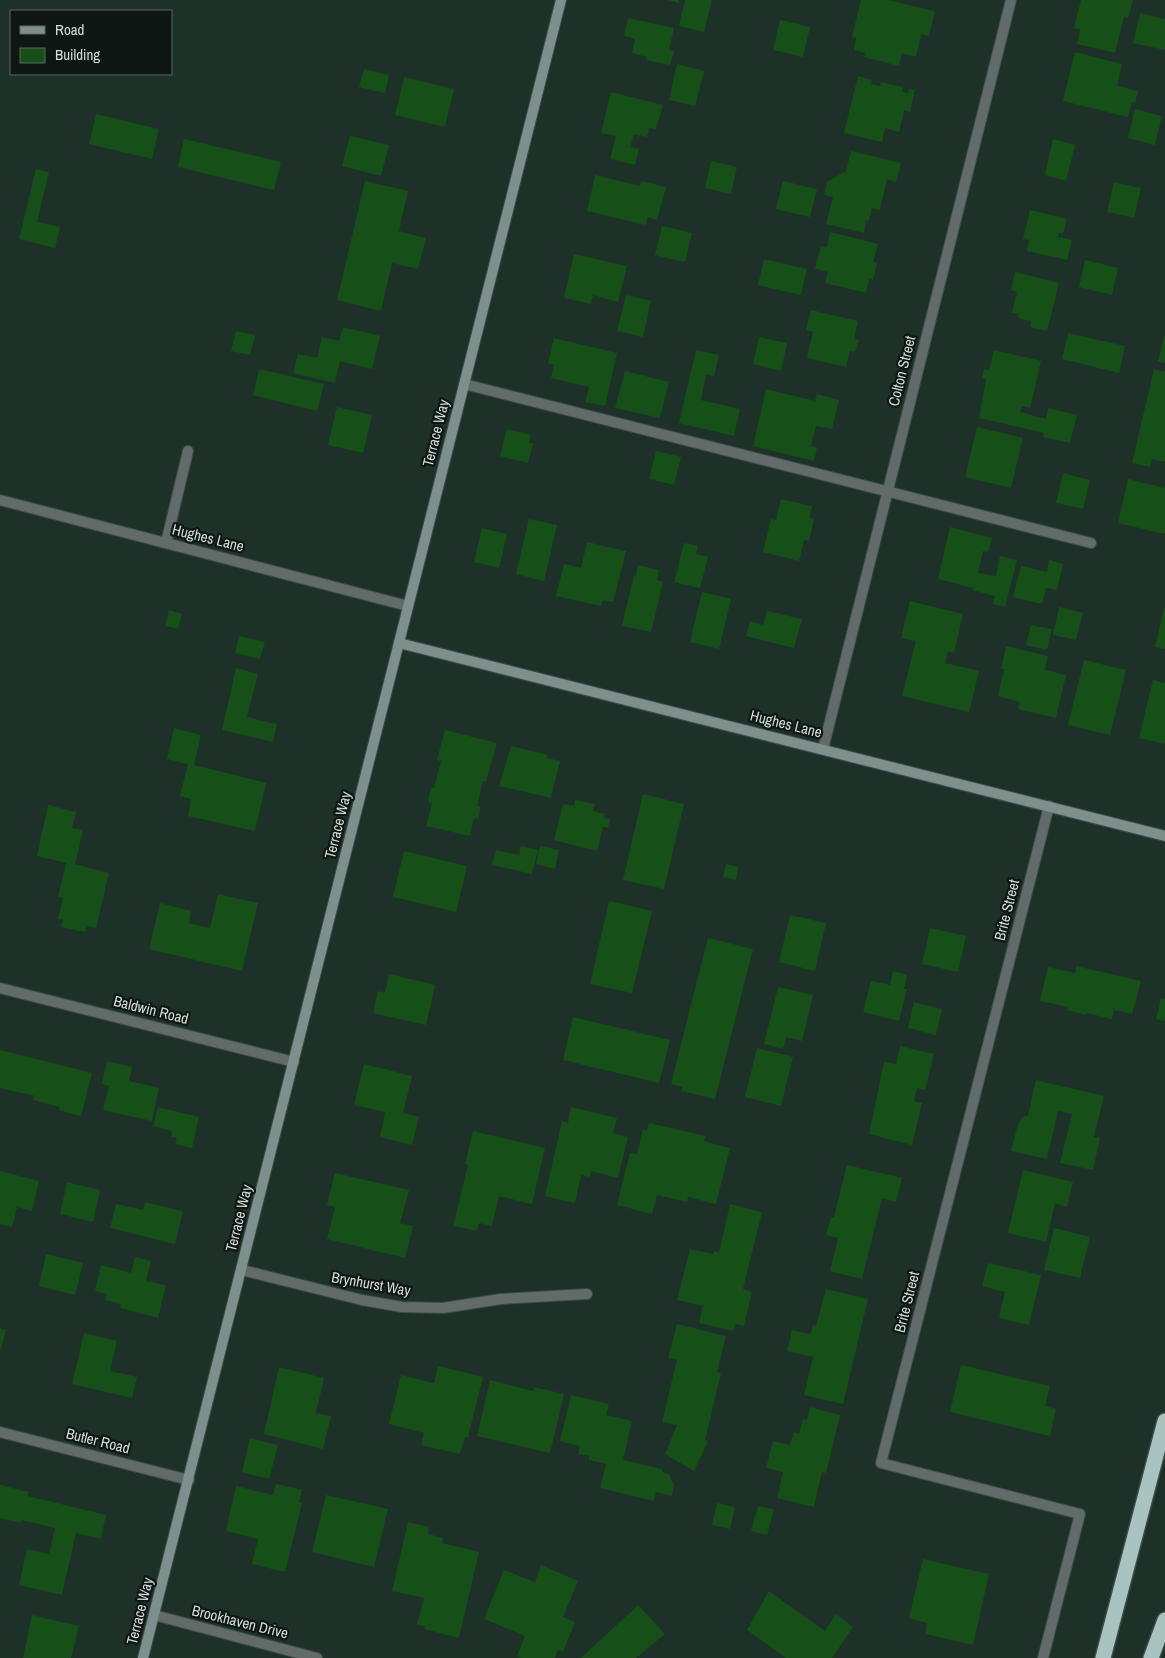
<svg xmlns="http://www.w3.org/2000/svg" width="1165" height="1658" font-family="'Archivo Narrow',sans-serif">
<style>
.building{fill:#164f18}
.lines{fill:none;stroke-linecap:round;stroke-linejoin:round}
.lane-casing{stroke:#3b4d45;stroke-width:12}
.street-casing{stroke:#3b4d45;stroke-width:12}
.secondary-casing{stroke:#3b4d45;stroke-width:12}
.highway-casing{stroke:#3b4d45;stroke-width:18}
.lane{stroke:#616b6a;stroke-width:10}
.street{stroke:#616b6a;stroke-width:10}
.secondary{stroke:#7e8f8d;stroke-width:10}
.highway{stroke:#a9c3c1;stroke-width:15}
.labels{text-anchor:middle;stroke-width:4.5;stroke-linejoin:round;paint-order:stroke}
.street-label{font-size:15px;fill:#d2ded8;stroke:#0e1713}
</style>
<rect width="100%" height="100%" fill="#1e3129"/>
<g class="building">
<polygon points="668,0 679,0 679,3"/>
<polygon points="685,0 712,0 704,32 679,26"/>
<polygon points="861,0 888,0 935,11 929,36 921,34 916,57 902,53 899,66 864,57 865,53 854,50 856,38 852,37"/>
<polygon points="1081,0 1133,0 1128,18 1124,17 1115,53 1077,44 1080,29 1074,28"/>
<polygon points="1140,13 1165,19 1165,50 1133,43"/>
<polygon points="628,18 674,28 669,50 674,51 670,65 646,60 647,57 632,53 635,39 624,36"/>
<polygon points="780,20 810,27 803,57 773,50"/>
<polygon points="1075,52 1122,64 1117,86 1138,91 1135,103 1132,102 1128,117 1063,101"/>
<polygon points="677,64 704,71 695,106 669,100"/>
<polygon points="364,69 389,75 385,93 359,87"/>
<polygon points="858,76 872,80 871,84 880,86 881,82 903,87 902,92 908,93 909,89 915,90 910,112 904,110 899,132 885,128 882,142 844,133"/>
<polygon points="404,77 454,89 445,127 395,115"/>
<polygon points="611,92 663,105 656,129 649,128 647,137 634,134 630,147 639,149 635,165 610,159 616,136 601,133"/>
<polygon points="1135,109 1162,116 1155,145 1128,138"/>
<polygon points="96,114 159,129 152,159 89,144"/>
<polygon points="350,136 389,145 381,176 342,166"/>
<polygon points="184,139 281,162 274,190 178,167"/>
<polygon points="1053,139 1075,145 1066,181 1045,175"/>
<polygon points="851,151 901,163 896,182 887,179 880,210 872,208 869,221 866,220 864,233 826,224 833,197 824,195 827,182 846,171"/>
<polygon points="711,161 737,167 731,194 705,188"/>
<polygon points="36,169 49,172 37,222 60,227 55,248 19,239"/>
<polygon points="595,175 640,186 641,181 666,187 657,220 647,217 646,225 587,211"/>
<polygon points="365,181 408,191 399,231 426,238 418,269 392,263 381,311 337,300"/>
<polygon points="783,181 817,189 810,217 776,209"/>
<polygon points="1114,182 1141,188 1134,218 1107,212"/>
<polygon points="1030,210 1067,219 1063,234 1059,233 1058,237 1072,240 1067,260 1027,251 1029,240 1023,239"/>
<polygon points="662,226 692,233 685,262 655,255"/>
<polygon points="830,232 878,244 873,262 877,263 873,280 869,279 866,293 825,283 828,272 815,269 821,246 827,247"/>
<polygon points="574,254 627,266 618,302 593,295 591,304 564,298"/>
<polygon points="764,259 807,269 801,295 758,285"/>
<polygon points="1085,260 1118,268 1112,295 1079,287"/>
<polygon points="1015,272 1059,283 1047,331 1030,327 1031,321 1018,318 1019,314 1012,313 1017,292 1011,290"/>
<polygon points="626,295 651,301 643,337 617,331"/>
<polygon points="811,310 858,321 854,339 859,340 855,352 850,351 846,367 807,358 813,332 806,330"/>
<polygon points="343,327 380,336 372,369 340,361 335,383 293,373 298,354 317,358 322,337 339,341"/>
<polygon points="236,331 255,335 250,355 231,351"/>
<polygon points="1068,333 1125,346 1119,373 1062,359"/>
<polygon points="1164,336 1165,336 1165,363 1158,361"/>
<polygon points="759,337 787,343 781,371 753,364"/>
<polygon points="554,338 617,353 605,406 585,402 589,387 551,378 554,365 548,363"/>
<polygon points="696,350 719,355 714,376 706,374 701,400 740,409 734,436 679,423"/>
<polygon points="994,350 1041,361 1030,408 1022,406 1020,412 1046,419 1048,408 1077,415 1070,443 1043,437 1044,433 979,418 986,379 982,378 984,369 989,370"/>
<polygon points="259,369 324,384 317,411 253,395"/>
<polygon points="1154,369 1165,372 1165,462 1152,459 1150,467 1132,463"/>
<polygon points="625,371 669,382 660,418 615,408"/>
<polygon points="766,389 815,401 817,394 839,400 832,429 816,426 811,446 817,448 814,461 753,446"/>
<polygon points="337,407 372,415 363,453 328,445"/>
<polygon points="977,427 1023,438 1011,488 965,477"/>
<polygon points="507,429 531,435 529,443 533,443 528,463 500,456"/>
<polygon points="656,451 681,457 674,485 649,479"/>
<polygon points="1063,473 1090,480 1083,509 1056,503"/>
<polygon points="1128,479 1165,488 1165,534 1118,523"/>
<polygon points="781,499 812,506 809,517 814,519 809,541 804,540 799,561 763,552 771,519 776,520"/>
<polygon points="529,519 557,525 544,581 516,574"/>
<polygon points="950,527 992,538 988,552 983,551 978,573 996,576 1000,556 1017,560 1005,607 993,604 995,596 972,590 973,588 938,579"/>
<polygon points="482,528 507,534 499,568 474,562"/>
<polygon points="587,542 626,551 613,602 603,600 601,606 556,596 564,564 581,568"/>
<polygon points="684,543 698,546 696,554 708,557 700,588 674,582"/>
<polygon points="1049,560 1063,564 1057,590 1046,588 1042,604 1013,597 1021,566 1047,572"/>
<polygon points="638,565 659,570 657,580 663,582 651,632 622,626 634,575 636,576"/>
<polygon points="702,592 731,599 719,649 690,642"/>
<polygon points="910,601 963,614 954,653 948,651 945,663 979,671 969,712 902,696 916,641 901,638"/>
<polygon points="1059,607 1083,613 1076,640 1053,635"/>
<polygon points="1164,608 1165,608 1165,649 1155,647"/>
<polygon points="169,610 182,614 178,629 165,626"/>
<polygon points="767,611 802,619 794,648 746,636 750,621 763,625"/>
<polygon points="1031,625 1052,629 1047,650 1026,645"/>
<polygon points="239,636 265,642 260,659 235,653"/>
<polygon points="1006,646 1048,656 1045,670 1066,675 1056,718 1018,709 1020,702 998,696 1004,669 1001,669"/>
<polygon points="1084,660 1126,670 1110,735 1068,725"/>
<polygon points="236,668 258,674 247,717 277,724 273,742 222,730"/>
<polygon points="1153,680 1165,683 1165,744 1139,738"/>
<polygon points="174,728 201,735 194,765 266,783 255,831 188,816 191,799 180,796 188,764 167,759"/>
<polygon points="445,730 497,743 486,781 483,781 477,806 481,807 478,819 474,818 470,836 426,826 432,803 428,802 431,788 434,788 441,761 437,760"/>
<polygon points="511,746 548,755 547,758 560,761 551,798 499,786"/>
<polygon points="643,794 684,804 664,889 623,880"/>
<polygon points="575,800 595,804 593,811 605,814 604,818 610,819 608,828 603,827 597,851 554,840 563,804 574,806"/>
<polygon points="48,805 76,812 72,828 83,830 75,864 109,873 96,928 87,926 85,932 61,927 63,920 58,919 63,898 58,897 66,863 37,856"/>
<polygon points="521,846 538,850 532,874 492,865 496,850 519,855"/>
<polygon points="540,846 559,850 555,869 536,864"/>
<polygon points="404,851 467,866 456,912 393,897"/>
<polygon points="726,864 738,867 736,880 723,877"/>
<polygon points="218,894 258,903 242,971 149,949 160,903 191,911 189,923 210,928"/>
<polygon points="609,901 652,911 632,993 590,984"/>
<polygon points="790,915 826,923 815,971 779,962"/>
<polygon points="930,928 966,936 958,972 922,964"/>
<polygon points="708,938 753,949 715,1099 681,1091 683,1087 671,1084"/>
<polygon points="1076,966 1141,981 1132,1014 1114,1010 1112,1019 1086,1013 1086,1015 1067,1010 1068,1007 1040,1001 1048,967 1075,973"/>
<polygon points="893,971 907,975 904,989 907,989 899,1021 863,1012 871,981 890,985"/>
<polygon points="389,974 435,985 426,1025 373,1013 378,991 385,993"/>
<polygon points="778,987 813,995 802,1041 786,1037 783,1049 764,1044"/>
<polygon points="1161,998 1165,999 1165,1021 1156,1019"/>
<polygon points="914,1002 942,1009 936,1035 908,1028"/>
<polygon points="573,1017 670,1040 659,1083 563,1060"/>
<polygon points="900,1046 934,1054 925,1090 917,1088 914,1101 922,1103 912,1145 869,1134 884,1062 896,1064"/>
<polygon points="757,1048 793,1057 781,1106 745,1097"/>
<polygon points="0,1050 92,1073 81,1116 59,1110 60,1107 33,1100 35,1096 0,1088"/>
<polygon points="107,1061 132,1067 129,1081 159,1088 152,1121 103,1110 109,1086 102,1084"/>
<polygon points="364,1064 412,1076 403,1113 419,1117 412,1145 380,1137 385,1112 354,1105"/>
<polygon points="1036,1080 1104,1096 1094,1137 1100,1138 1093,1170 1060,1163 1072,1114 1058,1111 1047,1159 1011,1151 1018,1124 1022,1118 1028,1115"/>
<polygon points="158,1107 199,1117 192,1148 175,1144 177,1138 171,1137 172,1131 153,1126"/>
<polygon points="571,1107 617,1118 613,1133 628,1137 618,1178 591,1171 590,1177 581,1175 575,1203 545,1196 562,1121 568,1123"/>
<polygon points="649,1123 706,1136 704,1141 730,1148 716,1204 688,1197 687,1202 657,1195 652,1214 617,1205 630,1153 637,1154 643,1129 647,1130"/>
<polygon points="473,1131 545,1148 532,1204 499,1196 492,1226 479,1223 477,1231 453,1226 468,1165 465,1164"/>
<polygon points="847,1165 902,1178 896,1202 882,1198 862,1279 830,1271 838,1238 826,1235 831,1217 834,1217"/>
<polygon points="1023,1170 1073,1182 1067,1207 1055,1203 1046,1242 1008,1233"/>
<polygon points="0,1171 39,1181 32,1211 17,1207 12,1227 0,1224"/>
<polygon points="335,1173 409,1190 400,1223 413,1226 405,1258 327,1239 335,1207 327,1205"/>
<polygon points="67,1182 100,1190 93,1222 60,1214"/>
<polygon points="145,1202 183,1211 175,1244 110,1228 116,1204 143,1210"/>
<polygon points="730,1204 762,1212 743,1289 752,1292 744,1326 735,1324 733,1331 699,1323 703,1306 677,1300 690,1249 713,1254 714,1251 719,1252"/>
<polygon points="1054,1228 1090,1237 1080,1278 1044,1270"/>
<polygon points="46,1254 83,1263 75,1295 39,1286"/>
<polygon points="135,1257 151,1261 146,1281 166,1285 158,1318 120,1308 121,1304 105,1300 107,1294 95,1291 101,1265 131,1273"/>
<polygon points="988,1263 1041,1275 1029,1325 999,1318 1005,1292 982,1286"/>
<polygon points="826,1289 868,1299 843,1404 804,1395 813,1357 787,1351 792,1330 811,1334 813,1325 816,1326"/>
<polygon points="677,1324 726,1336 717,1372 721,1373 705,1440 708,1441 694,1471 665,1454 677,1425 662,1422 677,1360 668,1358"/>
<polygon points="0,1328 6,1330 1,1349 0,1349"/>
<polygon points="84,1333 117,1341 110,1371 137,1377 132,1398 72,1384"/>
<polygon points="961,1365 1050,1386 1045,1406 1056,1409 1050,1436 950,1412"/>
<polygon points="438,1366 483,1377 468,1437 465,1437 460,1454 421,1445 424,1433 389,1424 401,1375 434,1383"/>
<polygon points="279,1367 324,1378 316,1413 331,1416 323,1449 264,1434"/>
<polygon points="490,1380 533,1391 534,1387 564,1394 550,1453 477,1436"/>
<polygon points="571,1395 609,1404 606,1415 632,1421 623,1460 662,1469 662,1472 669,1474 674,1485 672,1496 656,1492 654,1501 600,1488 606,1464 589,1460 589,1456 578,1454 580,1446 560,1441"/>
<polygon points="810,1407 840,1415 826,1473 822,1472 814,1507 777,1498 783,1472 766,1468 773,1441 790,1445 794,1432 799,1434 803,1419 807,1420"/>
<polygon points="250,1438 278,1445 269,1479 242,1472"/>
<polygon points="276,1484 302,1490 299,1502 302,1503 285,1572 252,1564 258,1539 226,1531 236,1486 273,1495"/>
<polygon points="0,1485 29,1492 28,1496 106,1515 101,1539 76,1533 62,1595 19,1585 27,1549 49,1554 55,1528 21,1520 21,1523 0,1518"/>
<polygon points="326,1495 388,1509 374,1567 312,1552"/>
<polygon points="717,1503 735,1507 730,1529 712,1525"/>
<polygon points="758,1506 774,1509 767,1535 751,1531"/>
<polygon points="408,1522 429,1527 428,1534 443,1538 442,1543 479,1552 459,1638 424,1629 425,1626 417,1625 424,1598 392,1591"/>
<polygon points="923,1559 989,1574 973,1645 925,1634 927,1623 909,1618"/>
<polygon points="541,1565 578,1581 563,1617 575,1622 563,1652 558,1650 555,1658 521,1658 517,1656 525,1636 484,1619 504,1570 535,1582"/>
<polygon points="769,1591 825,1631 836,1614 853,1627 832,1658 786,1658 747,1630"/>
<polygon points="638,1605 665,1634 636,1658 581,1658"/>
<polygon points="32,1615 79,1626 71,1658 23,1658"/>
</g>
<g class="lines">
<g class="lane-casing">
<g id="lane">
<polyline points="464,384 1091,543"/>
<polyline points="166,543 188,451"/>
</g>
</g>
<g class="street-casing">
<g id="street">
<polyline points="0,500 408,606"/>
<polyline points="823,749 1011,0"/>
<polyline points="0,988 294,1062"/>
<polyline points="242,1270 362,1300 402,1307 443,1308 501,1299 587,1294"/>
<polyline points="0,1432 189,1480"/>
<polyline points="154,1615 317,1658"/>
<polyline points="1043,1658 1080,1514 881,1463 1049,806"/>
</g>
</g>
<g class="secondary-casing">
<g id="secondary">
<polyline points="399,643 1165,836"/>
<polyline points="143,1658 561,0"/>
</g>
</g>
<g class="highway-casing">
<g id="highway">
<polyline points="1103,1658 1165,1421"/>
<polyline points="1151,1658 1165,1620"/>
</g>
</g>
<use href="#lane" class="lane"/>
<use href="#street" class="street"/>
<use href="#secondary" class="secondary"/>
<use href="#highway" class="highway"/>
</g>
<g class="labels">
<g class="street-label">
<text transform="translate(902 371) rotate(-76)" y="5">Colton Street</text>
<text transform="translate(436 433) rotate(-76)" y="5">Terrace Way</text>
<text transform="translate(208 538) rotate(14)" y="5">Hughes Lane</text>
<text transform="translate(786 724) rotate(14)" y="5">Hughes Lane</text>
<text transform="translate(338 825) rotate(-76)" y="5">Terrace Way</text>
<text transform="translate(1007 910) rotate(-76)" y="5">Brite Street</text>
<text transform="translate(151 1010) rotate(14)" y="5">Baldwin Road</text>
<text transform="translate(239 1218) rotate(-76)" y="5">Terrace Way</text>
<text transform="translate(371 1284) rotate(10)" y="5">Brynhurst Way</text>
<text transform="translate(907 1302) rotate(-76)" y="5">Brite Street</text>
<text transform="translate(98 1441) rotate(14)" y="5">Butler Road</text>
<text transform="translate(140 1611) rotate(-76)" y="5">Terrace Way</text>
<text transform="translate(240 1622) rotate(14)" y="5">Brookhaven Drive</text>
</g>
</g>
<rect x="10" y="10" width="162" height="65" fill="#0e1713" stroke="#5c6762"/>
<rect x="20" y="26" width="25" height="8" fill="#7e8f8d" stroke="#5c6762"/>
<text x="55" y="35" font-size="15" fill="#d2ded8">Road</text>
<rect x="20" y="48" width="25" height="15" fill="#164f18" stroke="#5c6762"/>
<text x="55" y="60" font-size="15" fill="#d2ded8">Building</text>
</svg>
